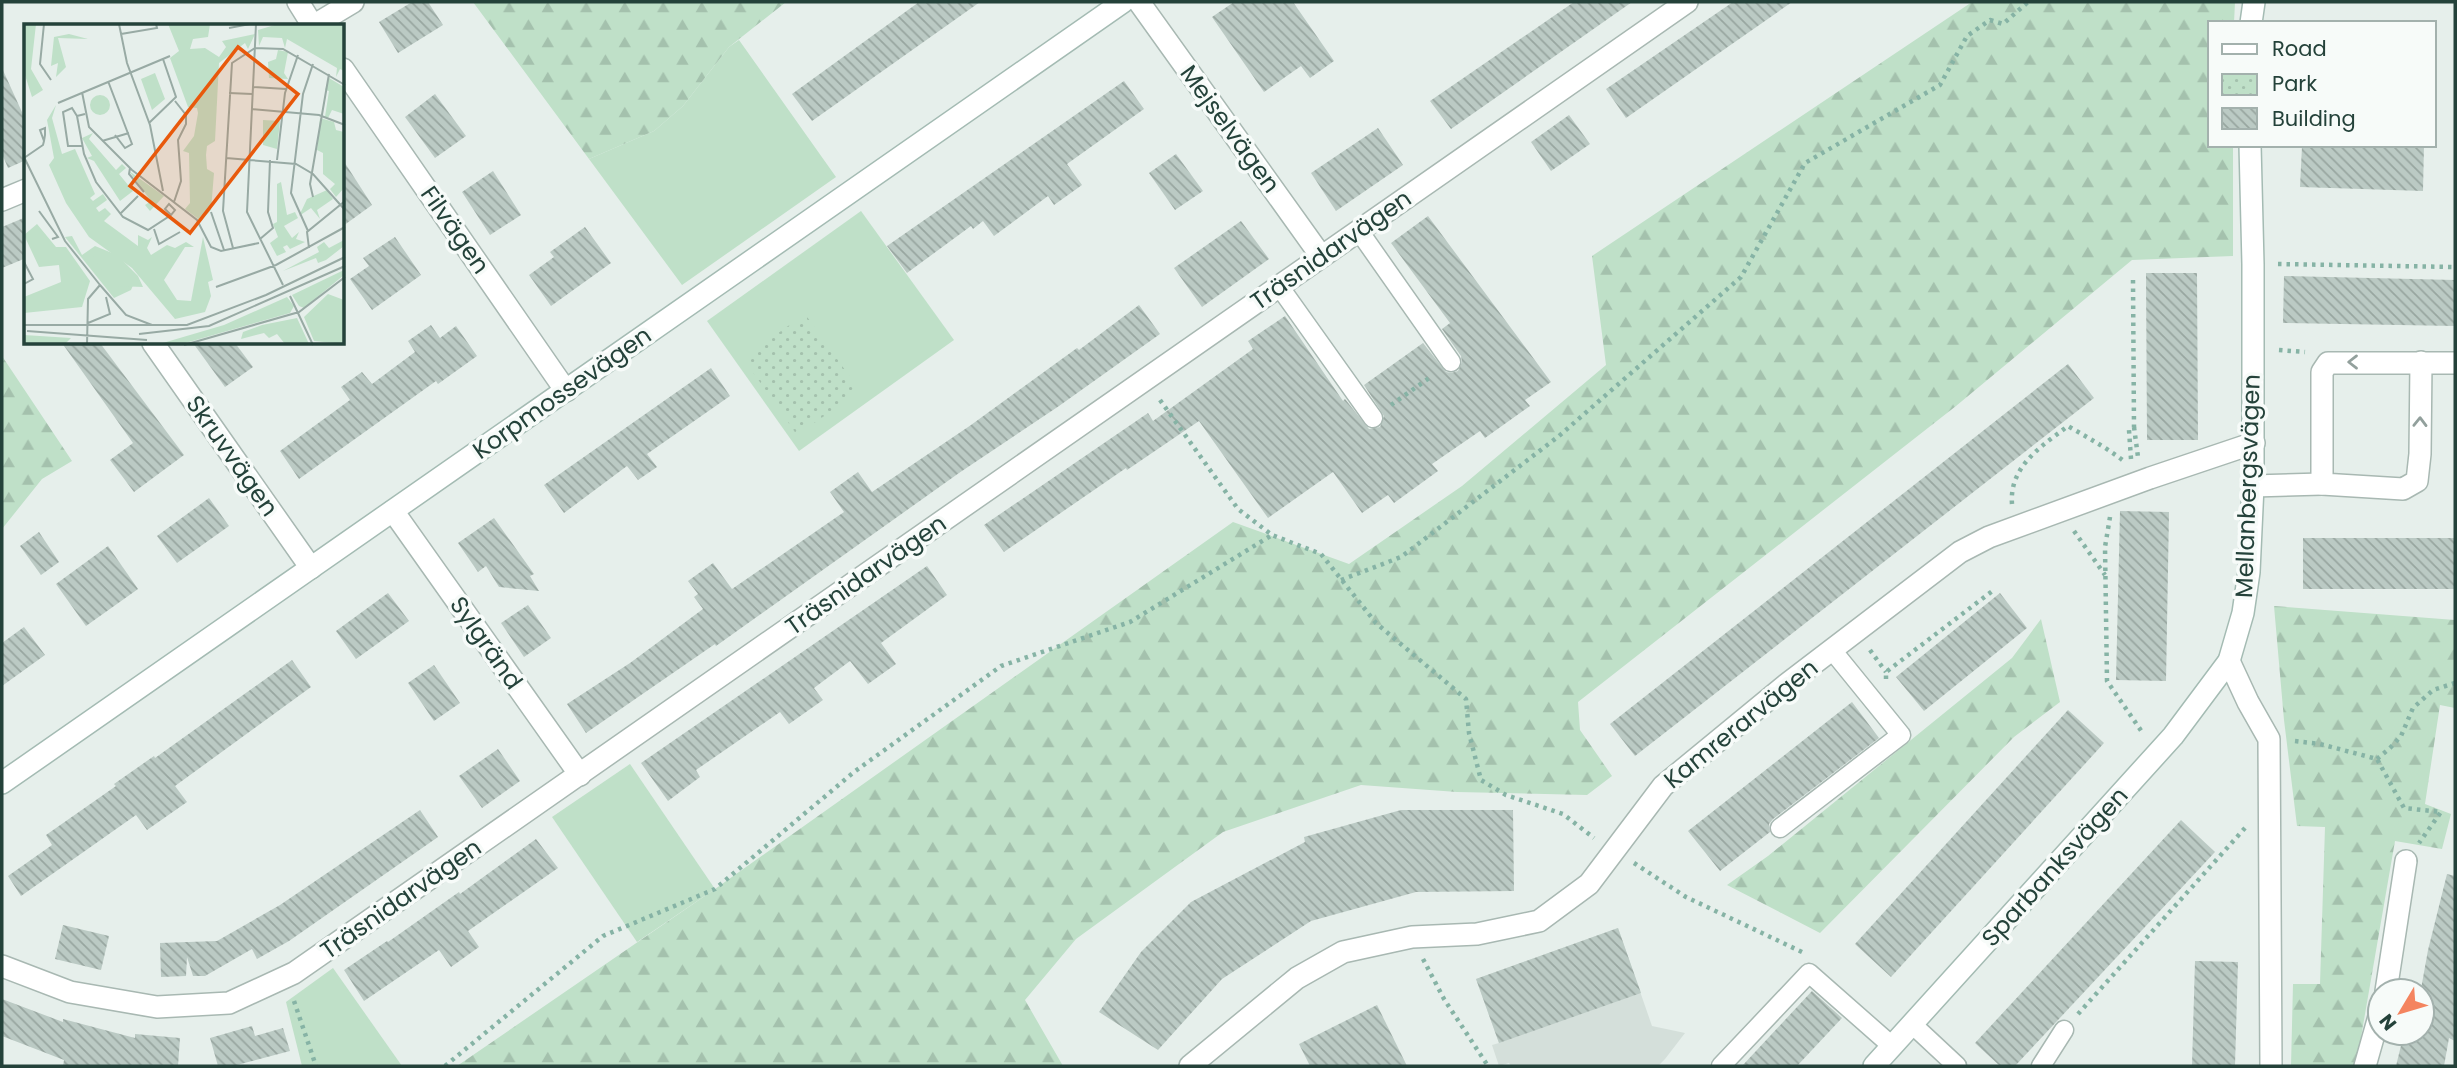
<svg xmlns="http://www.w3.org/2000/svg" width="2457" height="1068" font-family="Poppins,sans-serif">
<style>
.built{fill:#d4dfda}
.grass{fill:#bfe0c8}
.forest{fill:url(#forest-firs)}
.park{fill:url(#park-dots)}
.building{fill:url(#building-back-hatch)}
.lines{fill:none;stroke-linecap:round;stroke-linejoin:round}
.lane-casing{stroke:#a8b8b2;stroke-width:21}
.street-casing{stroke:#a8b8b2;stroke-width:24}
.secondary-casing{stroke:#a4bbb3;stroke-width:24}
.path{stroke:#86b3a5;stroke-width:4.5;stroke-dasharray:3.5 5;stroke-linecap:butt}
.lane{stroke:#fff;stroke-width:18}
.street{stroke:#fff;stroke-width:21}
.secondary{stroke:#fff;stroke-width:21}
.oneway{stroke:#92a09c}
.labels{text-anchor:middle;stroke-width:7;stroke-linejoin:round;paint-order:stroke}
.street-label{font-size:24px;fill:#24423a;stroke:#f7fbf9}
.inset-road{fill:none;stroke:#98aaa4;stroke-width:2}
.view{fill:#e8590c;fill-opacity:0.15;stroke:#e8590c;stroke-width:3.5}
.inset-edge{fill:none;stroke:#24423a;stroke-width:3.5}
</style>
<defs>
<pattern id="forest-firs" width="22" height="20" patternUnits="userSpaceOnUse" patternTransform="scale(1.75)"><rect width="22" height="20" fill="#bfe0c8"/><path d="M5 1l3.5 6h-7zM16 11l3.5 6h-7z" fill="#a4c1ad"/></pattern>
<pattern id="park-dots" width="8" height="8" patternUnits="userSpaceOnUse" patternTransform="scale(1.75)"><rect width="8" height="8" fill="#bfe0c8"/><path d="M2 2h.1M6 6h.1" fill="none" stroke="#a4c1ad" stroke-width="1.8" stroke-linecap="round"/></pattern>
<pattern id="building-back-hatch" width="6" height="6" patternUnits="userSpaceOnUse" patternTransform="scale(1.75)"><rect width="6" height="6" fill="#bbcac4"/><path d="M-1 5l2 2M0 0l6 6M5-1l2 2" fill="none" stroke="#98a6a0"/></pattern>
</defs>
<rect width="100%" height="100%" fill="#e6efeb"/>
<polygon class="built" points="1618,928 1652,1026 1685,1033 1665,1059 1658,1066 1511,1066 1509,1063 1499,1066 1492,1045 1499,1043 1476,979"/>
<g class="grass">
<polygon points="739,40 836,177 682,285 589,159 654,131 683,106 729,47"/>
<polygon points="861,211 954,340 799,451 707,321"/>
<polygon points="630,764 715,889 637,942 552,817"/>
<polygon points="333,968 402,1066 302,1066 286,1002"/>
</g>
<g class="forest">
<polygon points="473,2 786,2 729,47 683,106 654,131 589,159"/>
<polygon points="1972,2 2235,2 2234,23 2210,23 2210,145 2233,145 2233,256 2132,260 1956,406 1578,702 1580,730 1612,776 1587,795 1457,792 1361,785 1223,832 1076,939 1025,1000 1063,1066 457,1066 715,889 1233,522 1349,564 1462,486 1606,365 1592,256"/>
<polygon points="2,356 72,461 42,479 2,529"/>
<polygon points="2274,606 2455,620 2455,708 2440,705 2425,804 2451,814 2442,849 2395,841 2356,1066 2291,1066 2293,984 2320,984 2325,827 2297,826 2284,720"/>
<polygon points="2041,619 2060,702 2014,737 1820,933 1727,885 1768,856 2012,658"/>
</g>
<polygon class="park" points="805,314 860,391 797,435 743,358"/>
<g class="building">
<polygon points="412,2 428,2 443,25 398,53 379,22"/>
<polygon points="919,2 980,2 812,121 792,94"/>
<polygon points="1234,2 1293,2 1334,61 1310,78 1301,66 1264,92 1212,17"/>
<polygon points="1574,2 1632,2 1451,129 1430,101"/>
<polygon points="1733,2 1792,2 1626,118 1606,89"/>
<polygon points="2,68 26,121 26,160 8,168 2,154"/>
<polygon points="1124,81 1144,109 1067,164 1082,185 1054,205 1048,196 994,236 983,221 973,229 971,226 907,273 887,246"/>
<polygon points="435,94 466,136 435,158 405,117"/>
<polygon points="1569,115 1590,144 1551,171 1531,142"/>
<polygon points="1378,128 1403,165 1336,211 1311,173"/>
<polygon points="2327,145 2424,145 2423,191 2300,187 2302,146"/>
<polygon points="1176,154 1203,191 1175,210 1149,173"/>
<polygon points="343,160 372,205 343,226"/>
<polygon points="493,171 521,215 490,235 462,192"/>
<polygon points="1428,216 1551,382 1525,400 1530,406 1485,438 1480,431 1432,464 1438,471 1394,503 1388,495 1362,513 1333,472 1268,518 1199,421 1127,470 1126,468 1004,552 984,525 1148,413 1153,421 1253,349 1248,341 1285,316 1343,401 1345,399 1369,429 1380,427 1384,416 1364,385 1423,343 1446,372 1451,373 1458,371 1462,362 1461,356 1442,329 1450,323 1391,243"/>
<polygon points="26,217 26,258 2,268 2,227"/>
<polygon points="1241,221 1269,259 1202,307 1174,268"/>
<polygon points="585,227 611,263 551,306 529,275 554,257 550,252"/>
<polygon points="395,237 421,275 372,310 350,279 369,266 363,258"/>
<polygon points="2146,273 2197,273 2198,440 2147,440"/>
<polygon points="2284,276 2455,280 2455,326 2283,323"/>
<polygon points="1139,305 1160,334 1059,406 959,473 716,646 715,644 586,733 567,704 630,663 703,609 694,597 698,594 688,581 713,563 732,589 844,512 830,492 858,472 872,492 971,425 1077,348 1079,350"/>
<polygon points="431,325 440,338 456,326 477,356 438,384 436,381 299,479 280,451 350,400 341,387 362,372 372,384 415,352 408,341"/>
<polygon points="62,343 100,343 184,455 134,492 110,460 133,443"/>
<polygon points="193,343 235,343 253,367 225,387"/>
<polygon points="2068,364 2094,398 1635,756 1610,724"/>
<polygon points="711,368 730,396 647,454 657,467 638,480 627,466 564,513 544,485"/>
<polygon points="209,498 229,526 177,563 157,536"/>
<polygon points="2120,511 2169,512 2166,681 2116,680"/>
<polygon points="494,518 534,574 530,576 539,591 499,587 486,566 478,572 458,543"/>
<polygon points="39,532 59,562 41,575 20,546"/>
<rect x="2303" y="538" width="152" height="51"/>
<polygon points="108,546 138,589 86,626 56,584"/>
<polygon points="927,566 947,595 881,643 896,664 868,684 850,661 814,688 823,700 789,724 780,712 696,770 700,777 668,801 641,763"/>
<polygon points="388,593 409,621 356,659 336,631"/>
<polygon points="2000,593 2027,628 1924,711 1896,677"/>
<polygon points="528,605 551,638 524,657 501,623"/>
<polygon points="24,627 45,655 2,686 2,643"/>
<polygon points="292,660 311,687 175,786 187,802 147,830 136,815 21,896 8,876 52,845 46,835 116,786 114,784 154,756 155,758"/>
<polygon points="434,665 460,703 434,721 408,683"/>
<polygon points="1852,702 1879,738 1773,819 1769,824 1770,832 1720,871 1688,831"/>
<polygon points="2068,710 2104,743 1891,977 1855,944"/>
<polygon points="498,749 520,781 482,808 459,776"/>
<polygon points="420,810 438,837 289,941 257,959 252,949 205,976 193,976 187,957 186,976 161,977 160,943 217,941 280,905"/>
<polygon points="1401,810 1513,810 1514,891 1416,892 1311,921 1222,979 1158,1050 1099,1012 1141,952 1191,902 1305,842 1304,837"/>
<polygon points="2181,820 2215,852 2015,1066 2000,1066 1975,1043"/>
<polygon points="536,839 558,868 468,931 479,947 451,967 439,950 364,1001 344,970 387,941 388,942 459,892 460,894"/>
<polygon points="2447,874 2455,876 2455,1041 2449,1038 2444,1066 2396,1066 2404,1033 2422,1033 2421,989 2428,950"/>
<polygon points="63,925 109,936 101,970 55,959"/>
<polygon points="1618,928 1641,993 1499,1043 1476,979"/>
<polygon points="2195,961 2238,962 2235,1066 2192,1066"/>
<polygon points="1812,991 1842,1018 1797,1066 1742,1066"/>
<polygon points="2,999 63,1022 63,1019 135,1038 135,1034 180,1038 178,1066 63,1066 64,1060 2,1036"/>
<polygon points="1377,1005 1407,1066 1310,1066 1299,1044"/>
<polygon points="252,1026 255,1036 283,1028 290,1051 233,1066 218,1066 210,1038"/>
</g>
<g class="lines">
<g class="lane-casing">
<g id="lane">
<polyline points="1359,231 1451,362"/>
<polyline points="1279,286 1373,418"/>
<polyline points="1780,828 1901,735 1832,650"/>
<polyline points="1913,1025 1957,1066"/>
<polyline points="1721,1066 1809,973 1892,1046"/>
<polyline points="2041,1066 2064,1030"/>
</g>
</g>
<g class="street-casing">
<g id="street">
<polyline points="298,2 313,26"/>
<polyline points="1139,2 1321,256"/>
<polyline points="313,26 353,2"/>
<polyline points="343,69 566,391"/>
<polyline points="2,200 26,190"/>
<polyline points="153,343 311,568"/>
<polyline points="2421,362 2420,454 2417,481 2403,489 2322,484 2322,372 2328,363 2455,363"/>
<polyline points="2253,486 2322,484"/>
<polyline points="393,511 580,775"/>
<polyline points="2229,661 2248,702 2269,739 2271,1066"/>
<polyline points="2,966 70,992 157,1007 229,1003 294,973 1687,2"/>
<polyline points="2386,991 2406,861"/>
<polyline points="1190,1066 1297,978 1343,952 1412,937 1477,934 1539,921 1589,884 1663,786 1787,684 1960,552 1989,537 2150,478 2254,443"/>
<polyline points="2365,1066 2380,1013"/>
</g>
</g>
<g class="secondary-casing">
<g id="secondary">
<polyline points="2251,23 2254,2"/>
<polyline points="2,783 1123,2"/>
<polyline points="1874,1066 2173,736 2229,661 2243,613 2249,572 2253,486 2253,264 2250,145"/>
</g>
</g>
<g class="path">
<polyline points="2278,264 2455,267"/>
<polyline points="2279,350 2305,352"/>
<polyline points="1160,400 1238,509 1272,535 1321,554 1376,623 1466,699 1469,733 1481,780 1506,795 1563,814 1594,838"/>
<polyline points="1391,405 1432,376"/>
<polyline points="2134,427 2138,457"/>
<polyline points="2131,459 2129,430 2134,427 2133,280"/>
<path d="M2012,504c-3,-38 30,-58 56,-78 20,12 38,21 57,36"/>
<polyline points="2110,517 2105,547 2107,681 2142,732"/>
<polyline points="2074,531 2105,575"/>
<polyline points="1341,580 1401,557 1559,436 1741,277 1805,163 1940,85 1967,36 1990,20 2003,24 2028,2"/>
<polyline points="1870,650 1886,672"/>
<polyline points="1886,679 1886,672 1995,589"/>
<polyline points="2295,741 2320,744 2377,759 2404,808 2441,812 2419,843"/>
<polyline points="2377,759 2390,748 2401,736 2413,708 2433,690 2455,683"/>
<polyline points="1634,863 1686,897 1802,952"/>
<polyline points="1423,959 1444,999 1488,1066"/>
<polyline points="294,1001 316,1066"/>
<polyline points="2078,1014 2245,828"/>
<polyline points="445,1066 603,936 715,889 854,772 1001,666 1130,622 1272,535"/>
</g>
<use href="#lane" class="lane"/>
<use href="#street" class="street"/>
<use href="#secondary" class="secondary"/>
</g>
<defs><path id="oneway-chevron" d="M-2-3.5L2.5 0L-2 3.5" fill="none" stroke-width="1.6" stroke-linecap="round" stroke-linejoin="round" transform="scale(1.75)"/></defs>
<g class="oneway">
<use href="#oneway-chevron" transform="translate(2353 362) rotate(180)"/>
<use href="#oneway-chevron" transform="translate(2420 422) rotate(-89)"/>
</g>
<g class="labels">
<g class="street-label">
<text transform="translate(1230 129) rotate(54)" y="8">Mejselvägen</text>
<text transform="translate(455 230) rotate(55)" y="8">Filvägen</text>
<text transform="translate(1331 250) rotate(-35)" y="8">Träsnidarvägen</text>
<text transform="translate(562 393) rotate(-35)" y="8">Korpmossevägen</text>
<text transform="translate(232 456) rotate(55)" y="8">Skruvvägen</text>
<text transform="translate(2248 486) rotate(-88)" y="8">Mellanbergsvägen</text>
<text transform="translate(866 575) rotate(-35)" y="8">Träsnidarvägen</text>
<text transform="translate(486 643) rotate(55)" y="8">Sylgränd</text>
<text transform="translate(1741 724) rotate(-39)" y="8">Kamrerarvägen</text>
<text transform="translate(2055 867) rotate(-48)" y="8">Sparbanksvägen</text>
<text transform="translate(401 899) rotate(-35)" y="8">Träsnidarvägen</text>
</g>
</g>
<g transform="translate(24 24)">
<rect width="320" height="320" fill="#e6efeb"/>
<path d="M48,212l10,19 13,-9 22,9 20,21 -6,14 -17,8 -49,-61zM320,246v5l-40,33 -5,-2 -7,-11zM263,273l7,9 -4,7 -108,31 -26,1 68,-20z" fill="#bfe0c8"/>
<path d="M0,0h12l-5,45 12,21 -11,7 -8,-25zM144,0h42l-2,13 -15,2 -3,10 15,-1 14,9 7,-10 -4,-6 33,-7 -7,15 -3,-6 -26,20 -4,78 -8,5 -1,9 1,14 7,4 -3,37 -10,11 -16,-12 5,-6 -1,-50 -6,-2 11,-15 4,-23 -1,-5 -9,-1 -18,-49 9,-7zM254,0h66v47l-4,-2 -4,8 1,-9 -50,-29 -2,9 -3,-10 -19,-1 -4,9 -1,-16zM45,10l19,5 -30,-1 8,29 -10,10 2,-14 -7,3 3,-29zM254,26l10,2 -4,21 4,6 -19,-1 -1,-16 8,-3zM131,49l10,26 -13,11 -11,-31zM305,54l15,9v27l-12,-4 -4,8 -3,-1 4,-26 -4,-1zM32,81l-4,13 10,36 13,-5 20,45 -5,4 3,3 10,-7 4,6 -11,8 3,4 6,-4 6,6 -7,7 34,25v-11l10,5 4,-3 -5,11 4,7 16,-10 8,3 11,-6 8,5h-9l-21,33 13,20 14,1 12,-64 10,43 -5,2 3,14 -6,16 -30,7 -43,-51 -43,-31 -23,-34 -17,-38 5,-7 -7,-38zM296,94l14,4 2,8 8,2v56l-8,9 -6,-8 5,-5 -12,-10v-21l-6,-3zM239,96l17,1 -3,28 -14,-4zM69,109l-4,6 27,31 6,-6 4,4 -7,6 14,17 -13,10 -26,-40 -7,-3 5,-2 -10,-18zM105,147l35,25 -14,15 -5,-6 6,-4zM257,158l6,33 8,-3 3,6 -14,8 8,12 7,-6 -3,7 9,3 -15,7 -3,-4 -4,2 3,5 -9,4 -7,-13 8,-6 -5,-13 4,-2v-38zM303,166l6,9 -16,11 3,9 -9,-11 -12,8 8,-17zM13,200l19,23h10l24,34 -8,26 -58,6v-16l37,-15 -2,-17 -20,2 -15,-32zM320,216v6l-18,14 -8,3 -2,-5 -33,13 36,-19 -2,-5 7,-5 5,6zM304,270l16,6v44l-30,-3 -10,-24zM273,294l12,26h-24l-8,-10 -8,4 -5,-5 -23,6 2,-7 19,-7zM0,311l47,3 -6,6h-41z" fill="#bfe0c8"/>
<path d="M66 81a10 10 0 1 1 20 0a10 10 0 1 1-20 0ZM77,226l16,5 21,21 5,11 -26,-1 -11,-10 -13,-19z" fill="#bfe0c8"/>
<path class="inset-road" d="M20,0l-4,40 11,16M95,0l8,39 23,62 13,66M232,0l-9,188 36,73M205,4l21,-4M97,10l36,-6 -1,-4M84,57l24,63 -7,4 -10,-13M229,63l33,2M58,68l7,35 43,43 65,50 14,27 10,4 38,-8M205,69l23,1M34,79l112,-47M227,85l68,6 26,10M61,90l-8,2 7,38 12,28 27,35 25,13 23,-15 4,-5 -6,-6 -4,5 6,6M53,92l-5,-8 -9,4 5,34h14M125,99l27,-26 -13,-38M78,117l27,-8M0,133l41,84 35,44M0,134l19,-13 1,-4 1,-6v-7l-5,2 4,11M202,134l70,6 17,10 32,36M253,136l8,-67 13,-38M106,144l-1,6 15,18M289,173l-3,-13 19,-110M150,178l7,-21 -3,-41 8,-16v-9l-11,-14M15,187l19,26 -6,2M187,188l13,38M96,190l18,-18M130,205l5,15 21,-12M284,207l-17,-38 12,-99 10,-30M236,215l13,-11 -5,-16 2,-52M209,224l-10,-37 9,-148 23,-15 28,1 62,36M285,224l-2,-16 38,-31M0,238l9,17 -9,5M76,261l26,30 26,10M192,263l60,-22 69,-38M266,272l23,49M64,299l22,-9 -4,-17M0,301h163l79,-30 79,-38M3,307l120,9M115,310l70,-8 136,-60M63,321l1,-46 12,-14M160,321l115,-33 46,-35"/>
<path class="view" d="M214,23l60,47 -108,139 -60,-47z"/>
<rect width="320" height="320" class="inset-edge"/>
</g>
<rect width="2457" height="1068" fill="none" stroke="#24423a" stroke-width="7"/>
<rect x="2208" y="21" width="228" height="126" fill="#f7fbf9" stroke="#a3b1ad" stroke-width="2"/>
<rect x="2222" y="44" width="35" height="10" fill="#ffffff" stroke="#a3b1ad" stroke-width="2"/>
<text x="2272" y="56" font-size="21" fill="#24423a">Road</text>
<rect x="2222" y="74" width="35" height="21" fill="url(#park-dots)" stroke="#a3b1ad" stroke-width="2"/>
<text x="2272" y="91" font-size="21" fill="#24423a">Park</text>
<rect x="2222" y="108" width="35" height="21" fill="url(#building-back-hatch)" stroke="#a3b1ad" stroke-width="2"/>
<text x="2272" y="126" font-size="21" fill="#24423a">Building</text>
<g transform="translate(2401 1012) rotate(232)"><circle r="33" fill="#f7fbf9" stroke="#a3b1ad" stroke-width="2"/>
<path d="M0-5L12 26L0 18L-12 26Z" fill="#f4845f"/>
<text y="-10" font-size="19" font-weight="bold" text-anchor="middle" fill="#24423a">N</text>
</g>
</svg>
